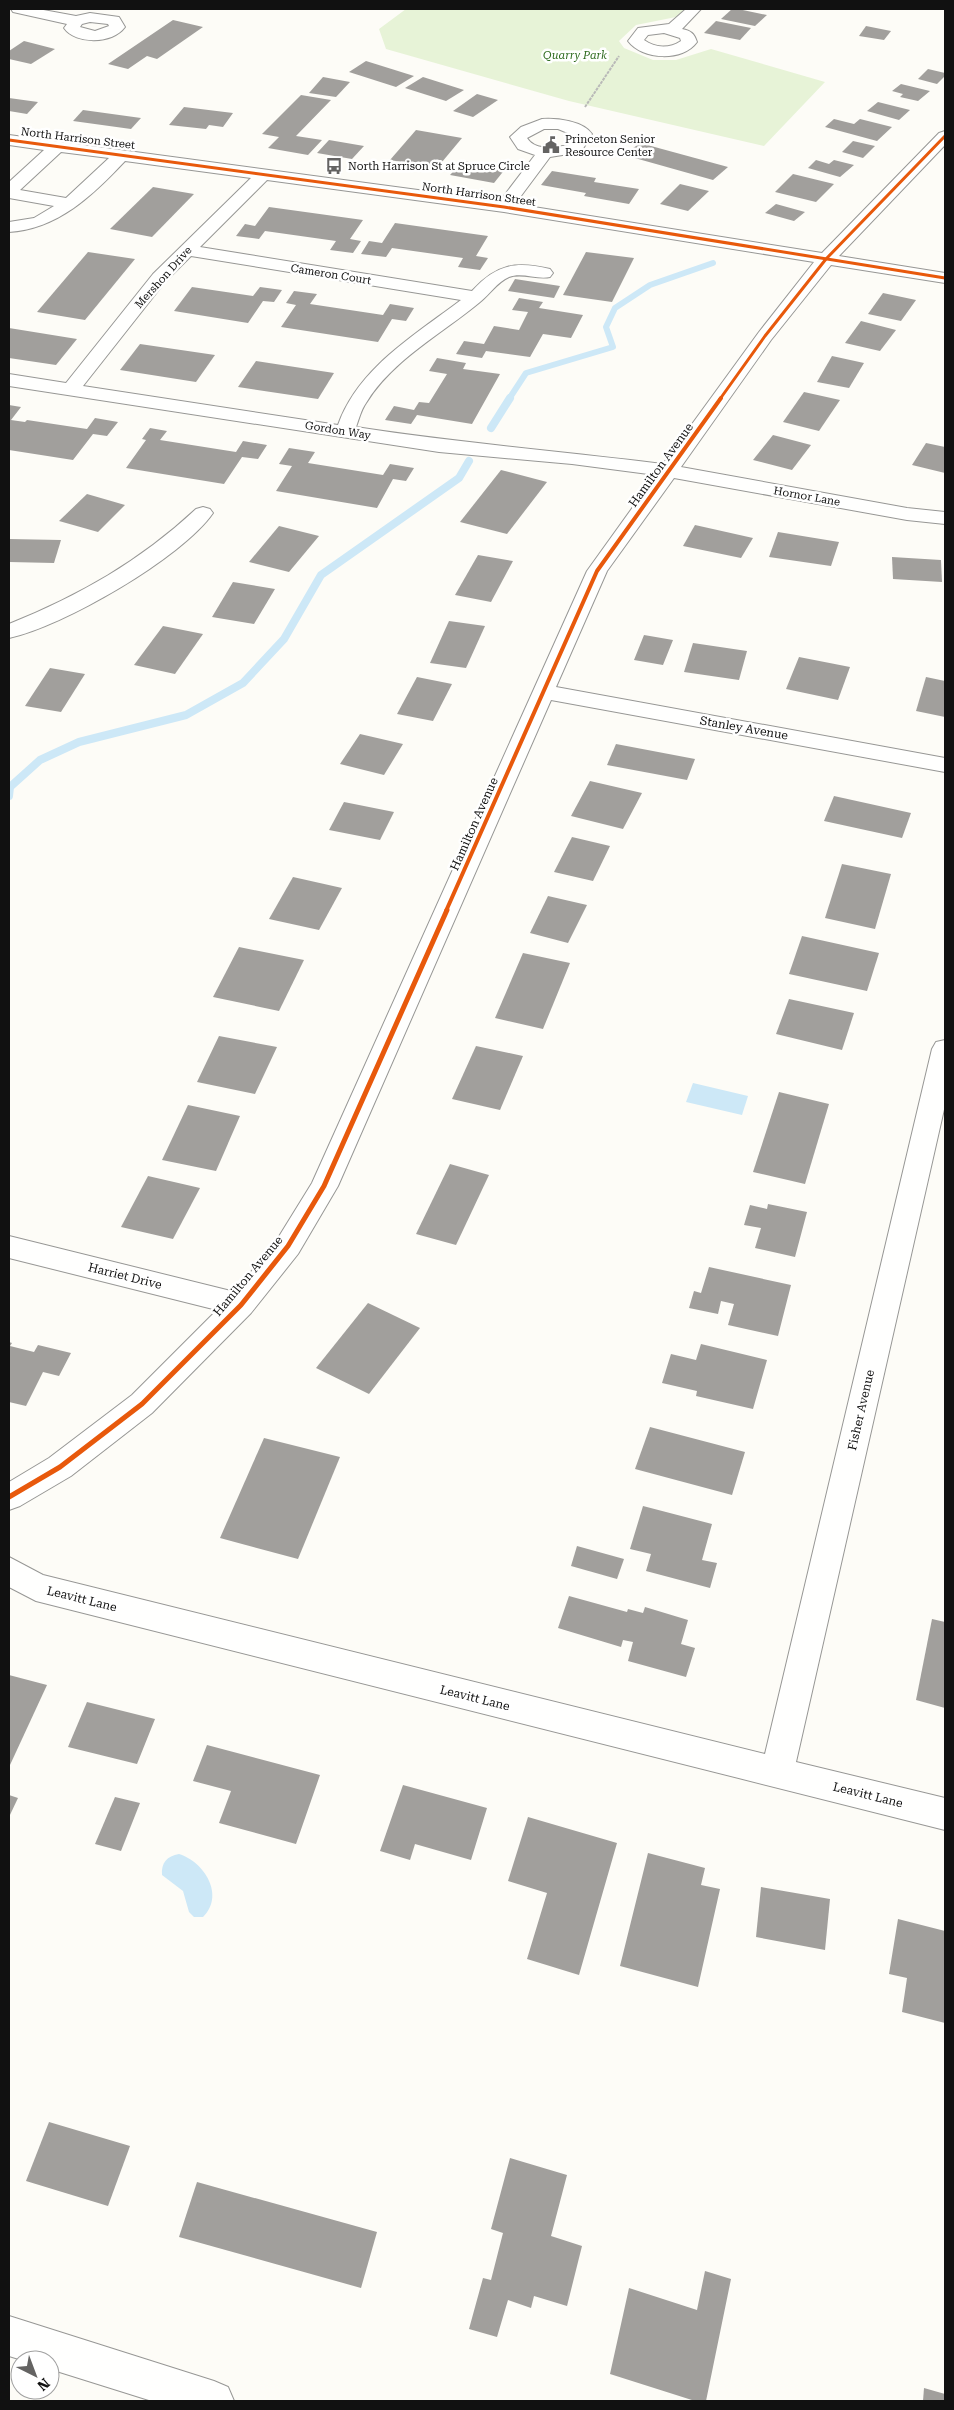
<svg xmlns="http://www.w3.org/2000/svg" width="954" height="2410" font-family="'Roboto Serif',serif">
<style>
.green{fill:#e7f3d7}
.water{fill:#cde8f7}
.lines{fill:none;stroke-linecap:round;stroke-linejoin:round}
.stream-far1{stroke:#cde8f7;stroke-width:6}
.stream{stroke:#cde8f7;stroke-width:8}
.building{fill:#a19f9c}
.minor-casing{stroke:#979795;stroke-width:2}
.path{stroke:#b9b9b8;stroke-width:2;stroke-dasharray:3 1;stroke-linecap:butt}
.minor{fill:#fffffe;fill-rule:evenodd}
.cycleway-far2-casing{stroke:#fff;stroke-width:5}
.cycleway-far1-casing{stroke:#fff;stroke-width:6}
.cycleway-casing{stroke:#fff;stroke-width:8}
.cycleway-far2{stroke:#e8590c;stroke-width:3}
.cycleway-far1{stroke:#e8590c;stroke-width:4}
.cycleway{stroke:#e8590c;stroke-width:5}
.labels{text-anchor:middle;stroke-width:5;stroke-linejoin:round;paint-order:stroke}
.far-park-label{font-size:11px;font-style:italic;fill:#2f6b1f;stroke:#fff}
.far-street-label{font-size:11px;fill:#111;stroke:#fff}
.far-poi-label{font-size:11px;fill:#111;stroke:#fff;text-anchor:start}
.street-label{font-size:12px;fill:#111;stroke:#fff}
</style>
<rect width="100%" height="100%" fill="#fdfcf7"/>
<polygon class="green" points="406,9 685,9 676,17 636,25 619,41 624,48 653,60 676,60 711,49 825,82 764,146 569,101 386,49 379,29"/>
<g class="water">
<polygon points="693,1083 748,1096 742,1115 686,1102"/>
<path d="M179,1854c26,8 46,42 24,63h-9l-5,-5 -6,-21 -21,-16c-1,-12 5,-19 17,-21z"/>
</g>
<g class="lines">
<polyline class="stream-far1" points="509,399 526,373 613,347 606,327 615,308 650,285 713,263"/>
<g class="stream">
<polyline points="491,428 510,398"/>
<polyline points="9,796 10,787 40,760 79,742 186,715 243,683 284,639 321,575 459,478 469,461"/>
</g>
</g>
<g class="building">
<polygon points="732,9 738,9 767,15 755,26 721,19"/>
<polygon points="173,20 203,27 157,59 147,56 128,69 108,64"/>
<polygon points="716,21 751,28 740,40 704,33"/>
<polygon points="866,26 891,31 884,40 859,36"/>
<polygon points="24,41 55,49 31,64 9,59 9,51"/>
<polygon points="366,61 414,76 396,87 349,72"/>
<polygon points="928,69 945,73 945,76 937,84 918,79"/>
<polygon points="323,77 350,82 336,97 309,93"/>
<polygon points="423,77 464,90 446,101 405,88"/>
<polygon points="901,84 930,91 918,101 900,97 903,94 892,91"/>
<polygon points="477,94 498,100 473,117 453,111"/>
<polygon points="301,95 331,100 296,136 322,140 308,155 268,148 279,137 262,134"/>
<polygon points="9,98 38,102 27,114 9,111"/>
<polygon points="878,102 910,110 899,120 867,111"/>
<polygon points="184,107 233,113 223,127 209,125 206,129 169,125"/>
<polygon points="83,110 141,118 131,129 73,121"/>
<polygon points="834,119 854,124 860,119 892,127 877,141 825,127"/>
<polygon points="416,130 462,138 437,168 390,160"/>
<polygon points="329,140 364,146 352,159 317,153"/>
<polygon points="853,141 875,146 863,158 842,152"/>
<polygon points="640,143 728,167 713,180 624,155"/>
<polygon points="816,160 829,164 834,160 854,165 840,177 808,168"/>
<polygon points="463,161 506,168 494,183 450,175"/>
<polygon points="552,171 596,178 594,182 639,189 629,204 584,196 586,193 541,185"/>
<polygon points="793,174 834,184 816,202 775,192"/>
<polygon points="680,184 709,191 688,211 660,204"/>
<polygon points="153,187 194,194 152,237 110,229"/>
<polygon points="776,204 805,212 794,221 765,213"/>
<polygon points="269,207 363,220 350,239 361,241 353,253 330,250 336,241 265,231 259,239 236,236 245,224 255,226"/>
<polygon points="395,223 488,236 476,256 488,258 480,270 458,267 463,258 392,248 386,257 361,254 369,241 382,243"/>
<polygon points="88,252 135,259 85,320 37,312"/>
<polygon points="586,252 634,258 612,302 563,295"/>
<polygon points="515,279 560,286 554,298 508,291"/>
<polygon points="192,287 253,296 260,287 282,290 274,302 263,301 248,323 174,311"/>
<polygon points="294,291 317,294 310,304 383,315 390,304 414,308 406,321 392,319 378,342 281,327 296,305 286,303"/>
<polygon points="883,293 916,300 901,321 868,314"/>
<polygon points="519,298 543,302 539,308 583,315 571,338 543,334 530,357 486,351 482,358 456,354 464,341 484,344 494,326 519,330 528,312 512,310"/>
<polygon points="861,321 896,330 880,351 845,343"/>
<polygon points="9,328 77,339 56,365 9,358"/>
<polygon points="140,344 215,355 196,382 120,370"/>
<polygon points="832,356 864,363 849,388 817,382"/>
<polygon points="437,358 466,363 463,369 500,374 472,424 417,415 411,424 385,420 394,406 414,410 419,402 429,403 447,374 429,371"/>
<polygon points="256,361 334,373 318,399 238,387"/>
<polygon points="804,392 840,400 819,431 783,422"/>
<polygon points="9,405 21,407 11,420 25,422 27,420 87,429 95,418 118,422 107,436 93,434 73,460 9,450"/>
<polygon points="150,428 167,431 160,440 236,452 243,441 267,445 258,459 242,457 224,484 126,468 146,440 142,439"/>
<polygon points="773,435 811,445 792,470 753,460"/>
<polygon points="926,443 945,447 945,473 912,465"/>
<polygon points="289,448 315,452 308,463 383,475 390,464 414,468 406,481 393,479 377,508 276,491 292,466 279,464"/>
<polygon points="501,470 547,482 507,534 460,522"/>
<polygon points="87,494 125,505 98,532 59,521"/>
<polygon points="695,525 753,538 741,558 683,546"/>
<polygon points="279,526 319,536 289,572 249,562"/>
<polygon points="778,532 839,542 831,566 769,557"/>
<polygon points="9,539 61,540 54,563 9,562"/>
<polygon points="478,555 513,561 491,602 455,595"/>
<polygon points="892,557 941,560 942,582 893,579"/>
<polygon points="233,582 275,589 254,624 212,617"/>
<polygon points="449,621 485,626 466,668 430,663"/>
<polygon points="163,626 203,634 175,674 134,665"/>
<polygon points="644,635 673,640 663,665 634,660"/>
<polygon points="693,643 747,651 739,680 684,672"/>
<polygon points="799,657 850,667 838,700 786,689"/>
<polygon points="50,668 85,674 61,712 25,706"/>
<polygon points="417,677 452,684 433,721 397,714"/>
<polygon points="926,677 945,681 945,717 916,711"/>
<polygon points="360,734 403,744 384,775 340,764"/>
<polygon points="616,744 695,759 687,780 607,765"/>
<polygon points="590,781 642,793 623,829 571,816"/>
<polygon points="834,796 911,813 902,838 824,821"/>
<polygon points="344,802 394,812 380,840 329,830"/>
<polygon points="572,837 610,846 593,881 554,872"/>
<polygon points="842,864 891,874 875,929 825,918"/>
<polygon points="293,877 342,888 319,930 269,919"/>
<polygon points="548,896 587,905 568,943 530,933"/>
<polygon points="802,936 879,953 867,991 789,974"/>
<polygon points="239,947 304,960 279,1011 213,997"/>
<polygon points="523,953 570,963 543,1029 495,1018"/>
<polygon points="789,999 854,1013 842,1050 776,1034"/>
<polygon points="219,1036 277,1047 255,1094 197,1082"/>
<polygon points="476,1046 523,1056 500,1110 452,1099"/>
<polygon points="779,1092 829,1104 805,1184 753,1172"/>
<polygon points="188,1105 240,1116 216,1171 162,1160"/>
<polygon points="450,1164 489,1175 456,1245 416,1234"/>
<polygon points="148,1176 200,1188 173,1239 121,1227"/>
<polygon points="768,1204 807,1212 795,1257 755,1248 761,1228 744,1225 750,1205 767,1209"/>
<polygon points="709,1267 791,1285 778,1336 728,1325 734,1304 721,1301 718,1314 689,1308 694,1291 701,1293"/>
<polygon points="368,1303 420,1328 369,1394 316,1368"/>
<polygon points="9,1342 12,1343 10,1346 34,1352 38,1345 71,1353 59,1376 43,1372 26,1406 9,1402"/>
<polygon points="701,1344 767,1360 753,1409 696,1396 697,1391 662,1383 671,1354 696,1360"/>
<polygon points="650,1427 745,1452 732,1495 635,1469"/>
<polygon points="264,1438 340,1457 298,1559 220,1538"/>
<polygon points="643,1506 712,1524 702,1560 717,1563 710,1588 646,1571 651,1554 630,1549"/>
<polygon points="577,1546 624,1559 617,1579 571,1566"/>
<polygon points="569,1596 627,1612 628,1609 643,1613 645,1607 688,1620 681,1644 695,1648 686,1677 628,1661 633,1642 623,1640 621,1647 558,1628"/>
<polygon points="932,1619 945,1622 945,1708 916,1700"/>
<polygon points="9,1675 47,1685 10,1765 9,1765"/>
<polygon points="87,1702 155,1719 137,1764 68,1747"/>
<polygon points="207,1745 320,1775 296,1844 219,1823 231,1791 193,1781"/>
<polygon points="403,1785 487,1808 471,1860 415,1844 410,1860 380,1851"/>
<polygon points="9,1795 18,1798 9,1817"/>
<polygon points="115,1797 140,1803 121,1851 95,1844"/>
<polygon points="528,1817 617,1843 579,1975 527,1959 547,1893 508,1881"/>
<polygon points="648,1853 705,1868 701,1885 720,1889 698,1987 620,1966"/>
<polygon points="761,1887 830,1899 825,1950 756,1937"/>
<polygon points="898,1919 945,1931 945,2023 902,2012 907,1978 889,1974"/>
<polygon points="49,2122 130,2146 108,2206 26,2181"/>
<polygon points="510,2158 567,2175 551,2236 582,2246 567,2306 534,2296 531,2308 508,2300 497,2337 469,2329 483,2278 491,2280 503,2233 491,2229"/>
<polygon points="197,2182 377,2232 361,2288 179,2237"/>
<polygon points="705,2271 731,2279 706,2401 695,2401 610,2374 629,2288 697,2310"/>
<polygon points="924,2388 945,2394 945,2401 923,2401"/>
</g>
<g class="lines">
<g class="minor-casing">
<g id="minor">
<path d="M11,9h27l38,7 14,-3 29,4 6,10c-12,17 -49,18 -61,1l3,-4 -54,-12zM90,22l18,2 1,2 -14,5 -15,-4 2,-3z"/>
<path d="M686,9h15l-19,20c9,2 12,4 15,13 -14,20 -55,18 -69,-1l10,-13 31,-4zM664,33l16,5 1,3c-12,8 -26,7 -37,-1l4,-5z"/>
<path d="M542,119c15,-1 41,2 50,15l-11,18 -31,5 -35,47 307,49 117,-120 6,-2v14l-106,111 106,17v10l-114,-18 -60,75 -90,127 226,41 38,4v12l-38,-4 -233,-42 -67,93 -51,116 389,71v14l-394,-72 -213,486 -40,68 -47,59 -99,100 -81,63 -51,30 -11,4v-28l40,-24 83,-63 85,-85 -208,-52v-22l226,56 43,-54 34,-55 275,-612 69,-96 -84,-11 -133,-12 -430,-66v-12l57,9 87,-109 98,-96 -126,-17c-32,34 -67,68 -116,71v-10l25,-4 20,-12 -45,-8v-16l35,-32 -35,-5v-10l491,66 35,-46 -17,-6 -8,-12 11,-10zM544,129h14l17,7 -6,9c-13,2 -33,7 -42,-7zM61,152l48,6 -43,40 -46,-8zM267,180l237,32 310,50 -55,70 -96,132c-102,-13 -205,-21 -307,-37 3,-8 5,-17 10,-24 26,-43 77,-70 114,-101 10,-8 17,-20 29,-25 13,-5 28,3 41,0l3,-4 -3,-4c-34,-8 -54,-5 -78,22l-272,-44zM191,256l270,44c-46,35 -103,68 -123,125l-255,-39 82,-104z"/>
<path d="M203,507l7,2 3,4c-31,45 -151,114 -204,125v-14c71,-29 130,-62 187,-115z"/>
<polygon points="945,1040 945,1105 796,1762 945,1798 945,1830 36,1601 9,1587 9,1557 43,1575 765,1754 932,1049 936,1042"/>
<polygon points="9,2316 214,2381 228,2387 234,2401 152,2401 50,2369 50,2360 22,2360 9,2356"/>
</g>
</g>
<polyline class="path" points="585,107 619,56"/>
<use href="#minor" class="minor"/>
<g class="cycleway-far2-casing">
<g id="cycleway-far2">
<polyline points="9,140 504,207 945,278"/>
<polyline points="720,399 765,336 826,259 945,136"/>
</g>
</g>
<g class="cycleway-far1-casing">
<polyline id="cycleway-far1" points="446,911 597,571 721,398"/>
</g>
<g class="cycleway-casing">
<polyline id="cycleway" points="9,1497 60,1467 142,1404 241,1305 288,1246 324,1186 447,910"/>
</g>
<use href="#cycleway-far2" class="cycleway-far2"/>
<use href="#cycleway-far1" class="cycleway-far1"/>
<use href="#cycleway" class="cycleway"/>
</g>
<defs>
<g id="civic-bare" transform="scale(1.35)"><path d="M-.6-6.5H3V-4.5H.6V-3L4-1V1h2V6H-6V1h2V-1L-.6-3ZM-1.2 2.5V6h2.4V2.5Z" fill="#646362" stroke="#fff" stroke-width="2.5" paint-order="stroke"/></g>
<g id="bus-bare" transform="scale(1.35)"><path d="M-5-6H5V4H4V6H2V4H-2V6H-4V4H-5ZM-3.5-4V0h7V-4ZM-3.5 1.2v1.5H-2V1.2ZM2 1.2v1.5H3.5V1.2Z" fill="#646362" stroke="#fff" stroke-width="2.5" paint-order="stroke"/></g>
</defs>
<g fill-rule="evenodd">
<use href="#civic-bare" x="551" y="145"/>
<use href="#bus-bare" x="334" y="166"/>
</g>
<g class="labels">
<g class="far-park-label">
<text x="575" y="59">Quarry Park</text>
</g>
<g class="far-street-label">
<text transform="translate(78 138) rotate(7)" y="4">North Harrison Street</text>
<text transform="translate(479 194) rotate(8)" y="4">North Harrison Street</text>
<text transform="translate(331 274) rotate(9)" y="4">Cameron Court</text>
<text transform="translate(163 277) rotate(-48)" y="4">Mershon Drive</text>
<text transform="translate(338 430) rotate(9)" y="4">Gordon Way</text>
<text transform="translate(807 496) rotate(10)" y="4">Hornor Lane</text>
</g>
<g class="far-poi-label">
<text x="565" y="143">Princeton Senior<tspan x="565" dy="13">Resource Center</tspan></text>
<text x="348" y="170">North Harrison St at Spruce Circle</text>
</g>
<g class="street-label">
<text transform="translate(661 465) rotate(-54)" y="4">Hamilton Avenue</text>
<text transform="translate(744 728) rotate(10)" y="4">Stanley Avenue</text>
<text transform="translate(474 824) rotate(-66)" y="4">Hamilton Avenue</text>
<text transform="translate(125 1276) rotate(14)" y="4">Harriet Drive</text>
<text transform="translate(248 1276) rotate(-50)" y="4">Hamilton Avenue</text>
<text transform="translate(861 1410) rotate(-77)" y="4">Fisher Avenue</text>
<text transform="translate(82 1599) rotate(14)" y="4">Leavitt Lane</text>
<text transform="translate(475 1698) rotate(14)" y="4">Leavitt Lane</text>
<text transform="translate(868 1795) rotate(14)" y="4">Leavitt Lane</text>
</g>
</g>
<rect width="954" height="2410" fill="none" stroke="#111111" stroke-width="20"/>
<g transform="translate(35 2375) rotate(138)"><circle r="24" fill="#ffffff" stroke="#a0a0a0"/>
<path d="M0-4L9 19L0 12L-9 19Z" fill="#646362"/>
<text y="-8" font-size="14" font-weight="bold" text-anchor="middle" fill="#111111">N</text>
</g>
</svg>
